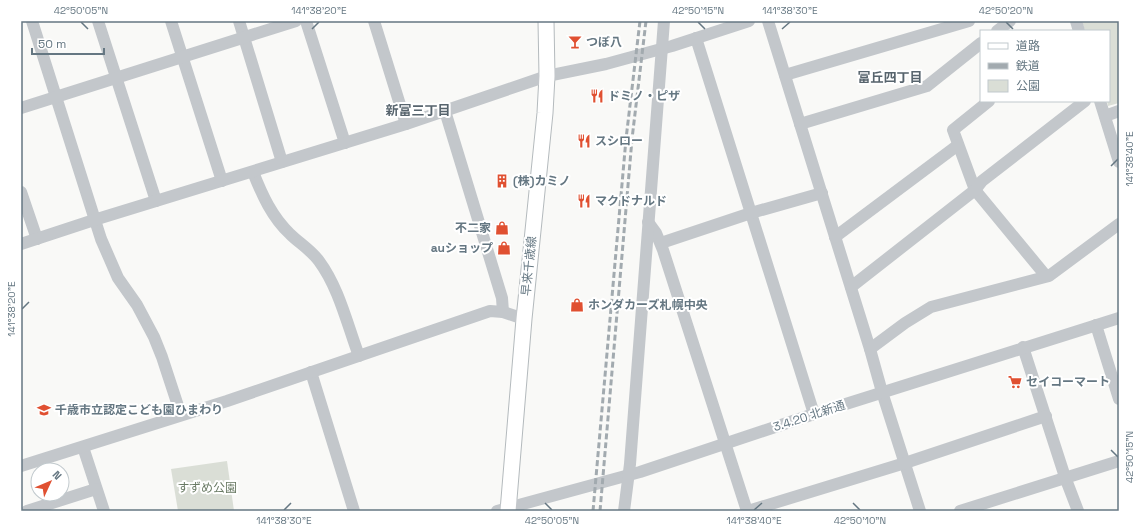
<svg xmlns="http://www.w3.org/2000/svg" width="1140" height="532" font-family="'Space Grotesk','Noto Sans JP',sans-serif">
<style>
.green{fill:#daded6}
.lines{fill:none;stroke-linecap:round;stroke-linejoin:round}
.major-casing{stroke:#b4babd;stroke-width:17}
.minor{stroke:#c3c7cb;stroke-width:12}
.major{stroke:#fff;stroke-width:15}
.rail{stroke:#a2aaaf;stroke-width:3;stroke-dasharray:6 3;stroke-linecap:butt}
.ticks{fill:none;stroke:#657782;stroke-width:1.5}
.labels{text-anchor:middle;stroke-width:4;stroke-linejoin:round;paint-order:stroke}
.poi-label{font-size:12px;font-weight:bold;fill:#657782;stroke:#fff;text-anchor:start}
.street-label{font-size:12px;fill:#657782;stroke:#fff}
.park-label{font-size:12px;fill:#697a64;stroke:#fff}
.neighbourhood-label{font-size:13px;font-weight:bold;fill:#57646d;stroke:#fff}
.neatline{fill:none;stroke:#657782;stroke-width:1.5}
.ticks-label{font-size:10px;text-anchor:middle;fill:#657782}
</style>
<rect width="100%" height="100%" fill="#f9f9f7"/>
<g class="green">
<polygon points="1082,21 1119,21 1119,103 1108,106 1107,101 1109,101 1109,31 1085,31"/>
<polygon points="227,461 234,511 178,511 171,469"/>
</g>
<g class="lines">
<g class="major-casing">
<polyline id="major" points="508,511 524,319 545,113 547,76 546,21"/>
</g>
<g class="minor">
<polyline points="32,21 101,239 118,278 137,305 154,337 162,357 181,415"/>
<polyline points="98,21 156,201"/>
<polyline points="171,21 222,181"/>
<polyline points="239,21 282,162"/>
<polyline points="306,21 345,143"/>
<polyline points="374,21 406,124"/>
<polyline points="768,21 870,349 882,392 920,511"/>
<polyline points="1076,21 1079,31"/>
<polyline points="997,31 1010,21"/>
<polyline points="696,38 814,414"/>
<polyline points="785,75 969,21"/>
<polyline points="989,101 953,130 975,190 1046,276"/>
<polyline points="1100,101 1119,162"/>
<polyline points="21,108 296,21"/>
<polyline points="445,111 502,298 503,312"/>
<polyline points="1105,116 1119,111"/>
<polyline points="800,124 927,86 981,43"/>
<path d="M253,172c9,23 19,45 37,62 9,9 21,16 29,27 20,27 28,63 40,95"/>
<polyline points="21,192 37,239"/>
<polyline points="648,222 656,233 663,250 747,511"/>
<polyline points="835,237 958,145"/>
<polyline points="661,243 751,213 822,193"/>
<polyline points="21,244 94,220 406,124 547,76 606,64 672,46 749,21"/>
<polyline points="851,287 975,190 982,181 1085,101"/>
<polyline points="1096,325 1119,399"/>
<polyline points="1023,347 1065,477 1078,511"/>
<polyline points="870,349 905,323 931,307 1049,276 1119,224"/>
<polyline points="311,372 354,511"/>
<polyline points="83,447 104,511"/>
<polyline points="21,466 227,401 490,311 503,312 524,319"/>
<polyline points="27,511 96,489"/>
<polyline points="497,511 640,472 814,414 1119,318"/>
<polyline points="624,511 630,464 664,21"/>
<polyline points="748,511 905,463 1046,416"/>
<polyline points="960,511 1119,461"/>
</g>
<use href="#major" class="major"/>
<g class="rail">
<polyline points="593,511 626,139 640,21"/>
<polyline points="600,511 632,139 646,21"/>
</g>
</g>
<path class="ticks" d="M81,22l7,7M698,22l7,7M1006,22l7,7M312,29l7,-7M782,29l8,-7M1111,166l7,-7M22,309l7,-7M1111,450l7,7M545,503l7,7M853,503l7,7M284,510l7,-7M754,510l8,-7"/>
<defs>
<g id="bar-bare" transform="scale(1.08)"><path d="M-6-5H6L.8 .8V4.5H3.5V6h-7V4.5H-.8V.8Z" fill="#e05031" stroke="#fff" stroke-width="2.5" paint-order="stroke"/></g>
<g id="restaurant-bare" transform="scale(1.08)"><path d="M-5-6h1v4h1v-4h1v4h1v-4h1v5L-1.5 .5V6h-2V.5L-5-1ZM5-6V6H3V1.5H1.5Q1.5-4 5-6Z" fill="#e05031" stroke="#fff" stroke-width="2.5" paint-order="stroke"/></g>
<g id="building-bare" transform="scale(1.08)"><path d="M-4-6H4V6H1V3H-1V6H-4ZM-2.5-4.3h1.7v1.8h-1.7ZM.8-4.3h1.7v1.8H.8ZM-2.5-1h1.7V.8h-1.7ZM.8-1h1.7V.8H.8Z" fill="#e05031" stroke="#fff" stroke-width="2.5" paint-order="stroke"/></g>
<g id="shop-bare" transform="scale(1.08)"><path d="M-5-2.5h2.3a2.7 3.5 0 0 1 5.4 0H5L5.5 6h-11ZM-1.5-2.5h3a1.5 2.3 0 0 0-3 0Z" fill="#e05031" stroke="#fff" stroke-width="2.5" paint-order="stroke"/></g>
<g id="supermarket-bare" transform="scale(1.08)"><path d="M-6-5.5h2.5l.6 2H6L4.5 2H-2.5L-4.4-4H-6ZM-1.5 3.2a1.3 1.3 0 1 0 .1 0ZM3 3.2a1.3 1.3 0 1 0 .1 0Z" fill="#e05031" stroke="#fff" stroke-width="2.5" paint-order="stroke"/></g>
<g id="school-bare" transform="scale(1.08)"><path d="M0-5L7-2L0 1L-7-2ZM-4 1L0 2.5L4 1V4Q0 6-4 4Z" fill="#e05031" stroke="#fff" stroke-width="2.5" paint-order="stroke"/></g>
</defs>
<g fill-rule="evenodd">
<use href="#bar-bare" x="575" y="42"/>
<use href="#restaurant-bare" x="597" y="96"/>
<use href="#restaurant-bare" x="584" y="141"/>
<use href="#building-bare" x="502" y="181"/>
<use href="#restaurant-bare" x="584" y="201"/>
<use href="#shop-bare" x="502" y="228"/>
<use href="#shop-bare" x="504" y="248"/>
<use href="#shop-bare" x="577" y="305"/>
<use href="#supermarket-bare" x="1015" y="382"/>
<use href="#school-bare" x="44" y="410"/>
</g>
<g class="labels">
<g class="poi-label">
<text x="586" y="46">つぼ八</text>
<text x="608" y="100">ドミノ・ピザ</text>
<text x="595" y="145">スシロー</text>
<text x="513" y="185">(株)カミノ</text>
<text x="595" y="205">マクドナルド</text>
<text x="491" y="232" text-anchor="end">不二家</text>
<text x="493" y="252" text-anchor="end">auショップ</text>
<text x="588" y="309">ホンダカーズ札幌中央</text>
<text x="1026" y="386">セイコーマート</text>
<text x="55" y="414">千歳市立認定こども園ひまわり</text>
</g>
<g class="street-label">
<text transform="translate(529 266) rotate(-84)" y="4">早来千歳線</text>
<text transform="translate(809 416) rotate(-18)" y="4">3.4.20 北新通</text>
</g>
<g class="park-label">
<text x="207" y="492">すずめ公園</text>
</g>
<g class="neighbourhood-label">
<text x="890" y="82">富丘四丁目</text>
<text x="418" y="115">新富三丁目</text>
</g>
</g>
<rect width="1140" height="532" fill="none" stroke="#ffffff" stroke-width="44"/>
<rect x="980" y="30" width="130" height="72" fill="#ffffff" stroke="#c1c9cd"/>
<rect x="988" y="43" width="20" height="6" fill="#ffffff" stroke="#c1c9cd"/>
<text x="1016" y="50" font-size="12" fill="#657782">道路</text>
<rect x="988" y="63" width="20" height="6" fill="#a2aaaf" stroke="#c1c9cd"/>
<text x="1016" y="70" font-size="12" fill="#657782">鉄道</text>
<rect x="988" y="80" width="20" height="12" fill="#daded6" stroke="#c1c9cd"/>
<text x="1016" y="90" font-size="12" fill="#657782">公園</text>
<g transform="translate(50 482) rotate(46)"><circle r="19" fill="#ffffff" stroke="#c1c9cd"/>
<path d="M0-3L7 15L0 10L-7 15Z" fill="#e05031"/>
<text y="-6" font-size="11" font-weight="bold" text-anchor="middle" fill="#657782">N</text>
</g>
<path d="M32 48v6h72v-6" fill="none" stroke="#657782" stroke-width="2"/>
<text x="38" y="48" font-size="12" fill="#657782" stroke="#ffffff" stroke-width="3" paint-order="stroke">50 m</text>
<rect x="22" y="22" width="1096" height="488" class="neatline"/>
<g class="ticks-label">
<text x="81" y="14">42°50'05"N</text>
<text x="319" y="14">141°38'20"E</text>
<text x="698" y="14">42°50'15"N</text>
<text x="790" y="14">141°38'30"E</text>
<text x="1006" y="14">42°50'20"N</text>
<text transform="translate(1129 159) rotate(-90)" y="4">141°38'40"E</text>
<text transform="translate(11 309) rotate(-90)" y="4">141°38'20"E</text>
<text transform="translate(1129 457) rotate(-90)" y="4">42°50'15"N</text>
<text x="284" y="524">141°38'30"E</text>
<text x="552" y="524">42°50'05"N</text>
<text x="754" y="524">141°38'40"E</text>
<text x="860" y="524">42°50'10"N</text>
</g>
</svg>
